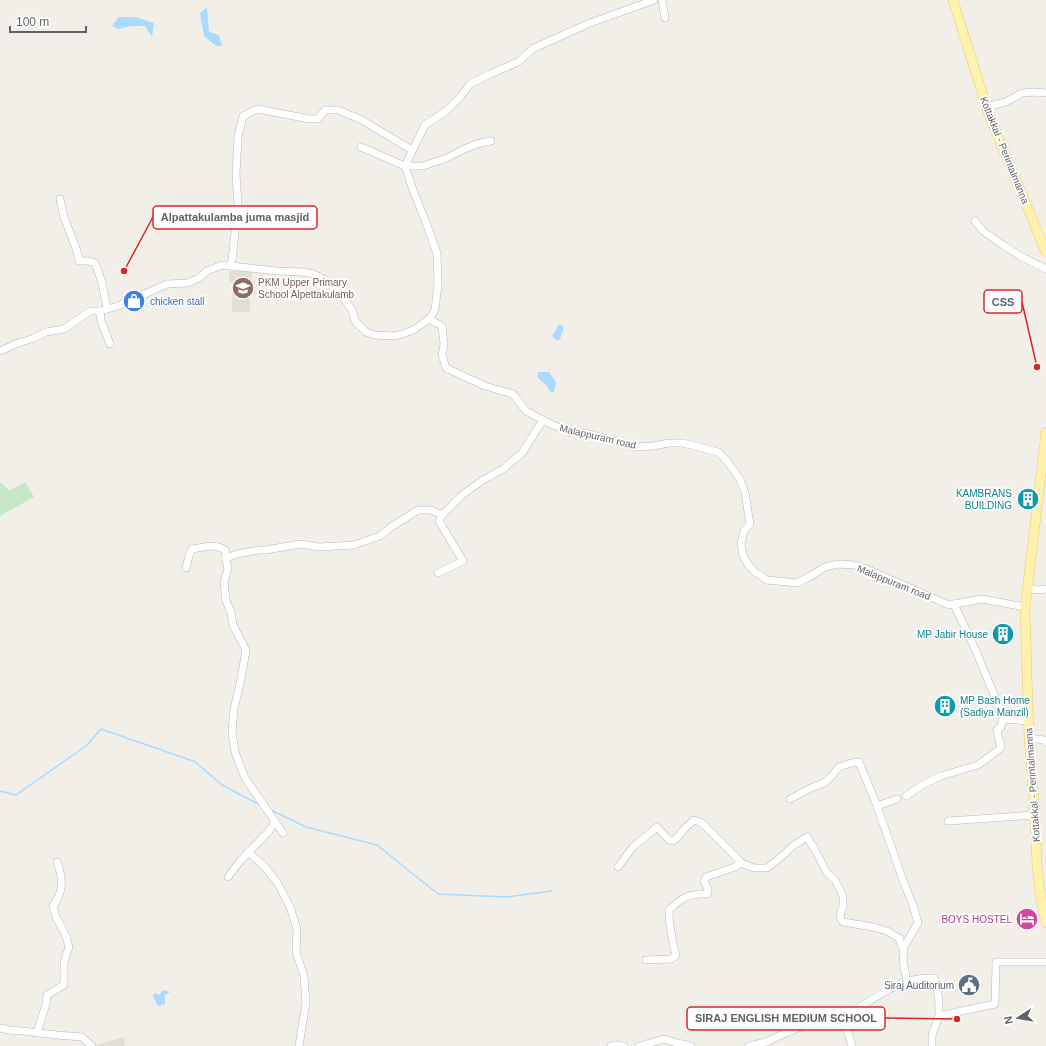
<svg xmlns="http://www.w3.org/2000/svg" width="1046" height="1046" font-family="Helvetica,sans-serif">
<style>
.education{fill:#e1ded6}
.green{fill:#c5e8c5}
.water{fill:#aadaff}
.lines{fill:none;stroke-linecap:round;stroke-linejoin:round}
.stream{stroke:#aadaff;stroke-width:1.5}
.minor-casing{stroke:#b5b8bc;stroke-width:8}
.major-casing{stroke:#f2c960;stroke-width:10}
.minor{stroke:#fff;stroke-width:7}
.major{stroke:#fff2af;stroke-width:9}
.labels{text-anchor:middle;stroke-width:3.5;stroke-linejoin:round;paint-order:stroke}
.street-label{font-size:10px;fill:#5f6368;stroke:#fff}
.education-label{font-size:10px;fill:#785e54;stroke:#fff;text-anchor:start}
.shop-label{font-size:10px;fill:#366cbe;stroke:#fff;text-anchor:start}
.culture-label{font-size:10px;fill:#0d838f;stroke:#fff;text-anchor:end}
.hotel-label{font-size:10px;fill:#b23c85;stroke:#fff;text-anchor:end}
.service-label{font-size:10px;fill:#4e5e75;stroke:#fff;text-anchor:end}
.leader{fill:none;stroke:#d62828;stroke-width:1.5}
.callout-dot{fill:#d62828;stroke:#fff;stroke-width:1.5}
.callout{fill:#fff;stroke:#d62828;stroke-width:1.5}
.callout-label{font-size:11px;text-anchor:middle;font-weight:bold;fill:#5f6368}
</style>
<rect width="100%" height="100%" fill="#f1efe8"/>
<g class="education">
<polygon points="229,271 252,271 252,280 255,281 255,294 250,296 250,312 232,312 232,283 229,282"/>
<polygon points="124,1037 125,1046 97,1046 97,1045"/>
</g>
<g class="green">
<polygon points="242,282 253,282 253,293 247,294 248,301 244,301"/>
<polygon points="25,482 34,497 0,516 0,484 2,483 9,491"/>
</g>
<g class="water">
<polygon points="207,7 209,32 219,35 222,46 216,46 204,36 200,13"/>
<polygon points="119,17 136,17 154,23 152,37 145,26 131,26 119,29 112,26"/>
<polygon points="559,324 564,327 560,339 557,341 552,336"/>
<polygon points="538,372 549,372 556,382 554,392 550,392 547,386 538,378"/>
<polygon points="163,990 170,992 165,995 165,1004 158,1006 153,996 155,993 159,995"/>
</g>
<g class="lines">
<g class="stream">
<polyline points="0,791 16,795 86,746 101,729 190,760 194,761 222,785 258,804"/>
<polyline points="271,810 306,827 377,845 438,894 506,897 552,891"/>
</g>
<g class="minor-casing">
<g id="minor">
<polyline points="662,0 665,18"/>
<polyline points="986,107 1006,102 1022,93 1034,92 1046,93"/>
<polyline points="491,141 480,143 464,149 447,158 423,166 405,166 425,125 446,111 461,96 470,84 490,74 518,62 534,48 590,23 654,0"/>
<polyline points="361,147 405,166 413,190 425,220 437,253 438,284 435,310 429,319"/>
<polyline points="60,199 64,217 77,251 79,261 88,261 95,263 102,282 107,309"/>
<polyline points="975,221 983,231 1003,245 1020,256 1046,269"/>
<polyline points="230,265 232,260 238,206 236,174 238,137 243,116 258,109 309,119 318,119 325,110 338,110 360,119 412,150"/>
<polyline points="100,311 101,321 110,344"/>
<polyline points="0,351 18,343 34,338 46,332 64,329 90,311 100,311 118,306 167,284 187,283 199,278 207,271 222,265 277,271 302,272 313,274 324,279 339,292 352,310 355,321 366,332 374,335 394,336 403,334 415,329 429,319 442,326 444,344 442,355 446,368 485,386 513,394 526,411 548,423 572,432 590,434 636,447 653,446 669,443 683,443 718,452 727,461 740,479 745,493 750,524 744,531 741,544 743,555 749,566 755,572 767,580 797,583 809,577 825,567 838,564 855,565 871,571 949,605 982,599 1025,607"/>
<path d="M186,568l3,-12 3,-7c12,-1 21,-7 33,1l1,8"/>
<polyline points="438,573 463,561 439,521 442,515"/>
<polyline points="1027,589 1039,590 1046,589"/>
<polyline points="954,604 976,651 1004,719 1028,721"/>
<polyline points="1029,738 1044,740 1046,742"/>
<polyline points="906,796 924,784 941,776 978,765 1001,748 997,730 1001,727 1002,721 1004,719"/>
<polyline points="790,799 813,787 824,783 830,778 839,767 851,763 859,762 877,806 904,883 913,905 918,923 903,948"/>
<polyline points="877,806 897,799"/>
<polyline points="948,821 1035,815"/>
<polyline points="283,833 245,778 235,752 232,732 234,709 240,684 246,650 233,625 231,612 226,601 224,582 228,569 226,558 237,554 259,550 266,550 300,544 319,547 354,545 380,536 391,527 418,510 431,510 442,515 462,495 483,480 503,469 522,453 543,420"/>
<polyline points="248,852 263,865 277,882 290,907 297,929 296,952 304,976 306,1003 299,1046"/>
<polyline points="618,867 633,847 657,827 669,840 673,841 677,838 684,829 694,820 702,823 735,856 741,863 754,868 767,868 780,858 794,845 807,837 814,848 827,873 835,880 843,896 843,907 841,911 840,917 843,922 873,927 887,931 899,938 904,952 903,961 907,982"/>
<polyline points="228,877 240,861 269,831 275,822"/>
<path d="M646,960l25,-1 5,-4c-4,-15 -7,-29 -7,-45 12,-12 20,-17 38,-16l1,-5 -4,-8 2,-4 29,-10 6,-4"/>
<path d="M843,1016c32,-15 54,-40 91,-38 5,13 5,24 5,38"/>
<polyline points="0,1028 9,1030 22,1031 57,1035 82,1037 92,1046"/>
<path d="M37,1033l9,-29 1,-9 17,-10v-23l5,-15 -3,-11 -10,-19 -3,-11c11,-14 10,-28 4,-44"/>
<polyline points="611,1046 615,1045 624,1046"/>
<polyline points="639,1046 664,1039 677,1043 691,1046"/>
<polyline points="749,1046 766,1042 788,1032 804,1026 823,1022 843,1016 852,1046"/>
<polyline points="932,1046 932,1035 939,1016 995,1004 996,962 1046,962"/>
</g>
</g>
<g class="major-casing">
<g id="major">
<polyline points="953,0 989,115 1046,252"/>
<polyline points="1046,432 1025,609 1029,738 1035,815 1037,865 1040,894 1046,923"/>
</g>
</g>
<use href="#minor" class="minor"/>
<use href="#major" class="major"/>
</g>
<defs>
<g id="school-disc" transform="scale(1.15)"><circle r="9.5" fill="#8d6e63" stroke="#fff"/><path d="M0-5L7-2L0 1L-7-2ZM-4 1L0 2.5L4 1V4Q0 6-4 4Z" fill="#fff"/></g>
<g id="shop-disc" transform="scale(1.15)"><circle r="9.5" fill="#3f7fe0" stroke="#fff"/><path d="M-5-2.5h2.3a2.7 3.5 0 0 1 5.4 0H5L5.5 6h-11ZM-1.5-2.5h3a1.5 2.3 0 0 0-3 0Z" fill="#fff"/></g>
<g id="building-disc" transform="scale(1.15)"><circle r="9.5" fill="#0f9aa8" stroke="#fff"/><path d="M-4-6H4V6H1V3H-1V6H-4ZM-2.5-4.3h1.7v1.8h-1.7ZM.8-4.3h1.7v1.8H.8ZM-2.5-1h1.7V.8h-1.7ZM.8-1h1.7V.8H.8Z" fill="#fff"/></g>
<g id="hotel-disc" transform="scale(1.15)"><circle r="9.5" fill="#d1479c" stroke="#fff"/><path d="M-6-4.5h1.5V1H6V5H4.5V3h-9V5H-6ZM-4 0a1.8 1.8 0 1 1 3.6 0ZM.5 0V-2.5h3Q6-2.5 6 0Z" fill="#fff"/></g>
<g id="civic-disc" transform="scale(1.15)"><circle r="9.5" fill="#5c6f8a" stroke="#fff"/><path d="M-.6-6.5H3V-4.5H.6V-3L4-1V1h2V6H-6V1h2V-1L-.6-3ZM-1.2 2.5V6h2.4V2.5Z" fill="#fff"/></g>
</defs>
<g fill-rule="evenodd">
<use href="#school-disc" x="243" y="288"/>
<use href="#shop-disc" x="134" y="301"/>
<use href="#building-disc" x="1028" y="499"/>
<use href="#building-disc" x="1003" y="634"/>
<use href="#building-disc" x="945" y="706"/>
<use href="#hotel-disc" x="1027" y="919"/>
<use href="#civic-disc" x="969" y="985"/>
</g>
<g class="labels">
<g class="street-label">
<text transform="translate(1005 150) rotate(68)" y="4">Kottakkal - Perintalmanna</text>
<text transform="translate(598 436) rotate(13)" y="4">Malappuram road</text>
<text transform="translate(894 582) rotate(22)" y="4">Malappuram road</text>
<text transform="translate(1032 785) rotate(-94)" y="4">Kottakkal - Perintalmanna</text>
</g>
<g class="education-label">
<text x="258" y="286">PKM Upper Primary<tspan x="258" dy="12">School Alpettakulamb</tspan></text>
</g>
<g class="shop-label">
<text x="150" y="305">chicken stall</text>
</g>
<g class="culture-label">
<text x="1012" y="497">KAMBRANS<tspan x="1012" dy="12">BUILDING</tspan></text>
<text x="988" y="638">MP Jabir House</text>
<text x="960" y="704" text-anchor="start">MP Bash Home<tspan x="960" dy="12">(Sadiya Manzil)</tspan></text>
</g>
<g class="hotel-label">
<text x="1012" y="923">BOYS HOSTEL</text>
</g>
<g class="service-label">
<text x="954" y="989">Siraj Auditorium</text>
</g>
</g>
<path class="leader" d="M124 271L153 217M1037 367L1022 302M957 1019L885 1018"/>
<g class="callout-dot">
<circle cx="124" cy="271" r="4"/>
<circle cx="1037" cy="367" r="4"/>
<circle cx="957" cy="1019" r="4"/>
</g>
<g class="callout">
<rect x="153" y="206" width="164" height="23" rx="4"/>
<rect x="984" y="290" width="38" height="23" rx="4"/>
<rect x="687" y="1007" width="198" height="23" rx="4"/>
</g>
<g class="callout-label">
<text x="235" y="221">Alpattakulamba juma masjid</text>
<text x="1003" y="306">CSS</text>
<text x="786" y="1022">SIRAJ ENGLISH MEDIUM SCHOOL</text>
</g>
<g transform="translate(1018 1018) rotate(258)" stroke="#ffffff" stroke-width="3" paint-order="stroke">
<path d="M0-3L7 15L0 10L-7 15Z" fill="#5f6368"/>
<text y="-6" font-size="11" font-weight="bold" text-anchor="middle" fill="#5f6368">N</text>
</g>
<path d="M10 26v6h76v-6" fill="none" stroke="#5f6368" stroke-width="2"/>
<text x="16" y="26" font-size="12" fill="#5f6368" stroke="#ffffff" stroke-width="3" paint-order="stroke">100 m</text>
</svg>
